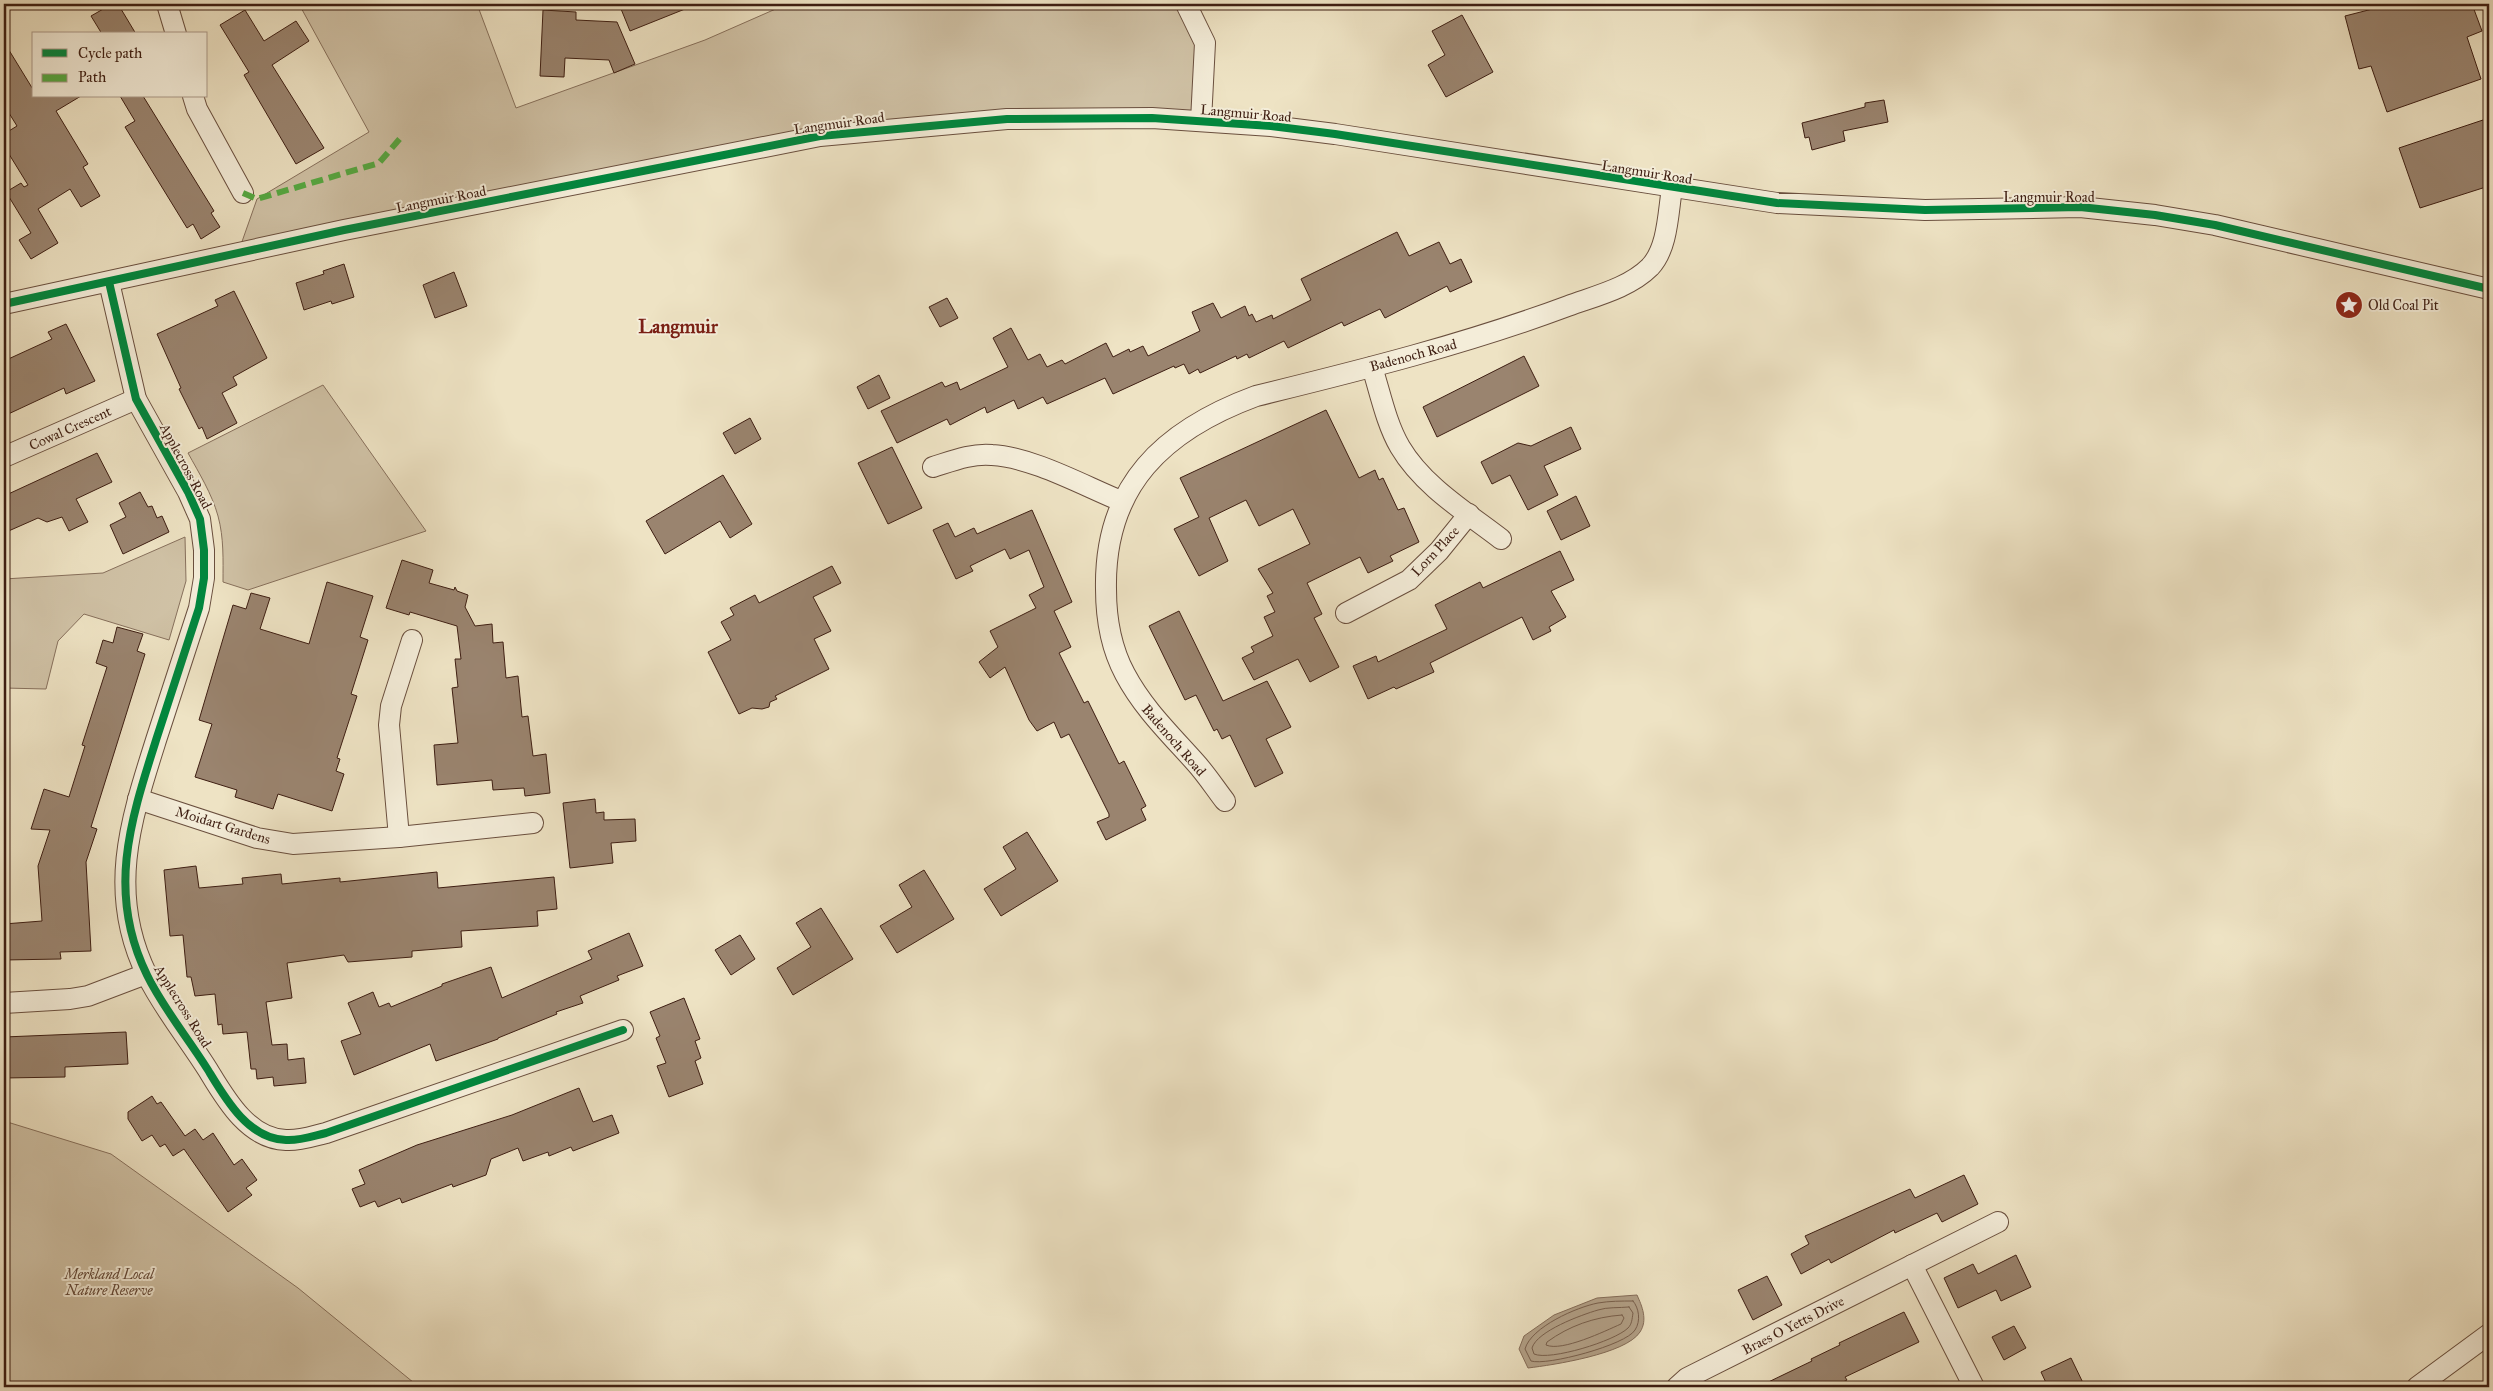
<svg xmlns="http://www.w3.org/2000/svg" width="2493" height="1391" font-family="'IM FELL Great Primer',serif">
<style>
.green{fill:#d0c2a6;stroke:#87705c}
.water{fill:#b2a087;stroke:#846c58}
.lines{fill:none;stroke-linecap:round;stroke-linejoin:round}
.shore{stroke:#785f4c;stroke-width:1}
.building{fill:#9a846f;stroke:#3e1e12}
.street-casing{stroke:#6a4f3e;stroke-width:22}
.street{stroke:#f4edd9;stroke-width:20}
.quiet{stroke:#55aa42;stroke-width:6;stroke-dasharray:12 6;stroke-linecap:butt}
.cycleway-casing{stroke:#f4edd9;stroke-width:11}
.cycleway{stroke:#00873e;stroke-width:8}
.labels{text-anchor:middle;stroke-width:4;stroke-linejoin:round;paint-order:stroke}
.street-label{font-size:14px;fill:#3e1e12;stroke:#f4edd9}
.poi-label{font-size:14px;fill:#3e1e12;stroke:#f4edd9;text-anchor:start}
.park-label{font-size:14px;font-style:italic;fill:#624737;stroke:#f4edd9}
.district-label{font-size:19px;font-weight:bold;fill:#7a1f14;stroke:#f4edd9}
</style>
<rect width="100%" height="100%" fill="#eee3c4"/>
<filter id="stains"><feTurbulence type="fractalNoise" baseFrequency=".004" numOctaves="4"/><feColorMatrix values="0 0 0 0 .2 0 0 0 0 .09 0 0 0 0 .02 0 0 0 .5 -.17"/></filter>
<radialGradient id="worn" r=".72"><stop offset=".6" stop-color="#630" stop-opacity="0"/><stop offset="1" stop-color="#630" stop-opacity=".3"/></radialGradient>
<g class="green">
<polygon points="299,4 477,4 516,108 705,40 787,4 1186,4 1205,43 1201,121 885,129 238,253 257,199 369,132"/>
<path d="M323,385l103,146 -178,59 -25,-8c0,-22 1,-44 -5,-66 -6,-22 -19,-43 -30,-63z"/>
<polygon points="185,537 186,581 169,640 84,614 58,641 46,689 4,688 4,579 103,573"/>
<polygon points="4,1121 111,1154 298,1288 419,1387 4,1387"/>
</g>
<path class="water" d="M1637,1295c5,11 11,25 3,37 -14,22 -87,33 -112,36l-9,-19 5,-13 30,-21 43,-17z"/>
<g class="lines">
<g class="shore">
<path d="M1633,1301c6,7 8,20 2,29 -9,15 -88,36 -104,31l-6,-12c6,-22 52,-42 73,-46 11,-2 24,-2 35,-2z"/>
<path d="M1629,1307l4,6c-1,6 -1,11 -5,15 -13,13 -78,33 -94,26l-2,-6c5,-17 49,-33 66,-38 9,-3 21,-2 31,-3z"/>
<path d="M1622,1315l2,3 -3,6c-16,7 -59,28 -75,21l1,-3c22,-16 47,-25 75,-27z"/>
</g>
</g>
<g class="building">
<polygon points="112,4 118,4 136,34 102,34 91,16"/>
<polygon points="619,4 695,4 695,5 630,31"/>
<polygon points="2392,4 2472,4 2482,31 2467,37 2481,79 2387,112 2371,66 2359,69 2345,16"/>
<polygon points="245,10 264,41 296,21 309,41 272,65 324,148 296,164 244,75 249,72 220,25"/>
<polygon points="543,10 576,12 576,20 617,22 635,64 614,73 609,60 565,58 564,77 540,76"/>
<polygon points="1462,15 1493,72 1446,97 1428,65 1445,55 1432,31"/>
<polygon points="4,42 34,91 34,96 81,96 56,111 88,164 83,167 100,196 81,207 70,189 38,209 58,243 31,259 19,240 31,233 6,192 21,183 24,187 28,185 4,146 4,134 17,126 4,105"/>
<polygon points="120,96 143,96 214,211 211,213 220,227 201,239 193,224 187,228 125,127 135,121"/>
<polygon points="1884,100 1888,122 1843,131 1845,141 1812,150 1809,137 1805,138 1802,123 1865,107 1865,103"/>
<polygon points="2489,118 2489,186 2420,208 2399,148"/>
<polygon points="1397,232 1409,256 1439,242 1450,264 1461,259 1472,282 1450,292 1447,286 1385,318 1380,309 1344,326 1342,322 1288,348 1284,341 1249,358 1247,354 1237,359 1236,356 1200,373 1198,369 1189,374 1184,364 1175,368 1174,366 1113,394 1105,378 1047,404 1043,397 1018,409 1014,400 987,413 985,407 950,425 947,419 897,443 881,411 942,382 945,387 957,382 960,390 1008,367 993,338 1011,328 1028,360 1040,354 1047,367 1062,360 1065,364 1106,343 1113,357 1129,349 1130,352 1143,346 1148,356 1200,331 1192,312 1213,303 1221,318 1245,306 1249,316 1252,314 1256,322 1272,315 1273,319 1311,300 1301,279"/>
<polygon points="344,264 354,297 332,304 331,301 304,310 296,283 324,274 323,271"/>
<polygon points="454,272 467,306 435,318 423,285"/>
<polygon points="234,291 267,358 233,377 237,385 222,393 237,423 207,439 202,427 199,429 179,389 181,388 157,334 218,306 215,300"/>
<polygon points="947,298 958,318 940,327 929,307"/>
<polygon points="66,324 95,381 66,394 64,388 4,416 4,361 52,339 48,332"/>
<polygon points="1524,356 1539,386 1437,437 1423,407"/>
<polygon points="879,375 890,398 868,409 857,387"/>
<polygon points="1326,410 1359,478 1375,470 1379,480 1383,478 1398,510 1404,508 1419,542 1390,556 1393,561 1368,573 1360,557 1307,583 1322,614 1314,618 1339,667 1310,682 1298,659 1254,680 1242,658 1254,652 1251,647 1273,636 1264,617 1275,612 1267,596 1273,593 1258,569 1310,544 1293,509 1259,526 1246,500 1209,518 1228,561 1199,576 1174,529 1199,517 1180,478"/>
<polygon points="750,418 761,439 735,454 723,433"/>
<polygon points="1571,427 1581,449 1544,466 1558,495 1528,510 1510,475 1492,484 1481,462 1518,443 1531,446"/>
<polygon points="892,447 922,508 888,524 858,463"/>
<polygon points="97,453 112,482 76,499 88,522 69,531 62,517 47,522 38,518 4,533 4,496"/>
<polygon points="723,475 752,524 730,538 720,521 665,554 646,521"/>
<polygon points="140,492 148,507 152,506 157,518 162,516 169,532 123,554 110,525 126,517 119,503"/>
<polygon points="1576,496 1590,526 1561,540 1547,511"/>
<polygon points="1032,510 1072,602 1054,611 1071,647 1059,653 1084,703 1088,701 1119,764 1124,761 1146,806 1141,809 1146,820 1106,840 1097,822 1109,817 1109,814 1069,734 1061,738 1054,722 1037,731 1029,720 1005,667 990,678 979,662 998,647 990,631 1036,608 1029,595 1044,587 1029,550 1010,559 1005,549 970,566 973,571 956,579 933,530 948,523 955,537 974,528 977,534"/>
<polygon points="1560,551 1574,580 1551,591 1566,617 1549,627 1551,631 1533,640 1522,617 1430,663 1434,672 1396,689 1394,687 1368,699 1353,666 1376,656 1378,662 1447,629 1435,605 1480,582 1483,588"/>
<polygon points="402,560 433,570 429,583 454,590 455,587 457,591 468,595 465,607 475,626 492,624 493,643 503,642 506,678 518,676 522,717 528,716 533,756 546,754 550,793 525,796 524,788 493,790 492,780 437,785 434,745 458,743 452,688 458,687 455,659 461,659 457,626 410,612 409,615 386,608"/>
<polygon points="832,566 841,583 813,597 831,631 814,639 829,669 775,696 777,699 770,702 769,707 762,709 752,708 739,714 708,652 731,640 721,622 734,615 730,608 755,595 759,603"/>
<polygon points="327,582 373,596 360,637 368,640 351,694 357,696 337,758 340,759 336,771 344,774 332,811 278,794 273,809 235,797 237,790 195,777 212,724 199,720 233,605 246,609 251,593 270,598 260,629 309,644"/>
<polygon points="1179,611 1223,701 1267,681 1291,727 1266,739 1283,773 1255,787 1230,735 1222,739 1217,729 1214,731 1196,695 1185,700 1149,626"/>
<polygon points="117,627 143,634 137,651 145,654 91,827 97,829 86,862 91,951 60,952 61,959 4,960 4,924 42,921 38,866 50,830 31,829 44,789 69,797 85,746 82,745 107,667 96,663 103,640 113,643"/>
<polygon points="595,799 596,813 604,812 604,820 635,819 636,841 611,843 613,863 570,868 563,803"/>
<polygon points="1027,832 1058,881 1001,916 984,889 1016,869 1003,847"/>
<polygon points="196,866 199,888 243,884 242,878 281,874 282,884 340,878 340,882 437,872 438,888 554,877 557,909 537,911 538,926 461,931 462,947 412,951 412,957 348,962 344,955 287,963 292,998 266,1002 272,1045 287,1044 288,1060 304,1058 306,1083 274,1086 273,1077 257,1079 256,1069 251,1069 247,1032 223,1034 222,1024 218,1025 215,994 195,996 191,977 187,977 183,935 170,936 164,870"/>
<polygon points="924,870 954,919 897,953 880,926 912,907 899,885"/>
<polygon points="821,908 853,959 793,995 777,968 811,947 796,923"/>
<polygon points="629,933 643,966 617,976 619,980 580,996 583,1003 556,1012 557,1014 498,1038 498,1039 436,1061 430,1044 354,1075 341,1041 361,1034 348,1003 373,992 379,1007 389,1003 391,1007 442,986 442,984 491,967 502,998 592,959 588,951"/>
<polygon points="740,935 755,959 731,975 715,950"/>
<polygon points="684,998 700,1039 695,1041 701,1058 695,1061 703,1084 669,1097 657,1066 666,1063 656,1038 660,1036 650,1012"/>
<polygon points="126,1032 128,1064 65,1067 65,1077 4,1078 4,1037"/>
<polygon points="579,1088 593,1122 612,1115 619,1133 573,1151 571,1147 549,1156 548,1152 523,1161 518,1148 491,1159 486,1175 453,1187 452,1184 402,1203 400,1198 378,1207 375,1201 360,1207 352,1189 365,1184 359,1170 417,1145 512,1115"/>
<polygon points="152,1096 157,1104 161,1102 185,1136 195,1129 203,1140 213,1133 234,1165 242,1159 257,1180 246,1188 252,1195 228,1212 184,1149 173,1156 165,1144 160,1147 152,1135 142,1141 128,1119 128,1112"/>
<polygon points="1964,1175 1978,1204 1942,1222 1937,1213 1895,1233 1894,1230 1831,1263 1829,1259 1801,1274 1791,1254 1809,1244 1805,1236 1910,1189 1915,1198"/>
<polygon points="2016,1255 2031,1287 2001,1301 1996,1290 1958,1308 1944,1278 1973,1264 1978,1274"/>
<polygon points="1767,1276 1782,1305 1753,1320 1738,1290"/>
<polygon points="1904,1312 1919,1342 1845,1377 1847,1380 1833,1387 1758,1387 1812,1361 1811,1359 1840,1345 1839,1343"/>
<polygon points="2014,1326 2026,1348 2004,1360 1992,1337"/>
<polygon points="2071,1358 2085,1387 2048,1387 2041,1372"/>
</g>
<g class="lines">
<g class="street-casing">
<g id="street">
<polyline points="167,4 176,34"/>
<polyline points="1186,4 1205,43 1201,121"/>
<polyline points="193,96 197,109 243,193"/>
<path d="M109,282l27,117 52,93 12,27 4,31v28l-5,30c-14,43 -28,86 -42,129 -26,82 -51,155 -10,238 16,33 41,63 61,95 17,28 40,69 78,70 14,1 27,-4 40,-7l297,-103"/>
<polyline points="4,304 344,230 820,136 1007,119 1152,118 1271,126 1335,134 1777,203 1925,210 2080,207 2155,215 2215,225 2489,289"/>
<path d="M1372,367c8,25 14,56 28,80 23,39 66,65 101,92"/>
<polyline points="4,457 136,399"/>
<path d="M933,467c19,-6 39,-14 59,-12 40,2 92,31 129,46"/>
<polyline points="1346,613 1409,580 1439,551 1469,514"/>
<polyline points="138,799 257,838 293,844 399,837 533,823"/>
<path d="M1225,801c-10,-13 -19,-27 -30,-39 -26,-29 -52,-54 -70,-88 -14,-26 -19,-56 -19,-85 -2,-104 58,-159 150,-193 106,-26 210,-52 312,-90 27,-10 61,-18 82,-39 18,-19 18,-54 22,-79"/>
<polyline points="399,837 389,725 391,706 412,640"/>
<polyline points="4,1003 70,999 88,996 146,974"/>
<polyline points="1912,1265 1974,1387"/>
<polyline points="1677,1387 1687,1378 1998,1222"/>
<polyline points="2417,1387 2489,1334"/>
</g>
</g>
<use href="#street" class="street"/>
<g class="quiet">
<polyline points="1327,9 1328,4"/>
<polyline points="243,193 257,199 379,163 403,135"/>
</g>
<g class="cycleway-casing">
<g id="cycleway">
<path d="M109,282l27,117 52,93 12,27 4,31v28l-5,30c-14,43 -28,86 -42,129 -26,82 -51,155 -10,238 16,33 41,63 61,95 17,28 40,69 78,70 14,1 27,-4 40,-7l297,-103"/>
<polyline points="4,304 344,230 820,136 1007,119 1152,118 1271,126 1335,134 1777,203 1925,210 2080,207 2155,215 2215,225 2489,289"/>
</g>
</g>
<use href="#cycleway" class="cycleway"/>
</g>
<defs>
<g id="sight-disc" transform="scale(1.4375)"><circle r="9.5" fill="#8f2418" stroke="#f4edd9"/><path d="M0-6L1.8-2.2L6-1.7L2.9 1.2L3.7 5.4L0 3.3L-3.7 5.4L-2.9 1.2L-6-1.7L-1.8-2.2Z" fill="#fff"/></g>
</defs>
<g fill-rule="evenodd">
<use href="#sight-disc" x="2349" y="305"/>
</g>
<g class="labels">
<g class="street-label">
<text transform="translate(1246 113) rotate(5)" y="5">Langmuir Road</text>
<text transform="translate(839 123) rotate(-8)" y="5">Langmuir Road</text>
<text transform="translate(1647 172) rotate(9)" y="5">Langmuir Road</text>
<text x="2049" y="202">Langmuir Road</text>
<text transform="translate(441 199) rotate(-11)" y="5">Langmuir Road</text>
<text transform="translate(1413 355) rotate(-15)" y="5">Badenoch Road</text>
<text transform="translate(70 428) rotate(-24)" y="5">Cowal Crescent</text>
<text transform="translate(186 466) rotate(62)" y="5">Applecross Road</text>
<text transform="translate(1435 551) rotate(-47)" y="5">Lorn Place</text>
<text transform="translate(1174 740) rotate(49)" y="5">Badenoch Road</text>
<text transform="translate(223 825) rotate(17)" y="5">Moidart Gardens</text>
<text transform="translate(183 1006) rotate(58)" y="5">Applecross Road</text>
<text transform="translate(1793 1325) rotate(-27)" y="5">Braes O Yetts Drive</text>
</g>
<g class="poi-label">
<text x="2368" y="310">Old Coal Pit</text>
</g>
<g class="park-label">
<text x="109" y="1279">Merkland Local<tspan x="109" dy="16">Nature Reserve</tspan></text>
</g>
<g class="district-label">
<text x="678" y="333">Langmuir</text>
</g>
</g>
<rect width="2493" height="1391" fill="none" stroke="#eee3c4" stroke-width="20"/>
<rect x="5" y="5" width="2483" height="1381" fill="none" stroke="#3e1e12" stroke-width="2.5"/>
<rect x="10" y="10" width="2473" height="1371" fill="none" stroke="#3e1e12"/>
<rect x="32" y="32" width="175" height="65" fill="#f4edd9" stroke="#ab9a89"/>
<rect x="42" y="49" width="25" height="8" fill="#00873e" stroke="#ab9a89"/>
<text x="78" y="58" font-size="15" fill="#3e1e12">Cycle path</text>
<rect x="42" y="74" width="25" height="8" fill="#55aa42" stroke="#ab9a89"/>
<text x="78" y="82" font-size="15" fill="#3e1e12">Path</text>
<rect width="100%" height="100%" filter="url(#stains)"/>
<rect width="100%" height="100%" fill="url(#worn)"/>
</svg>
